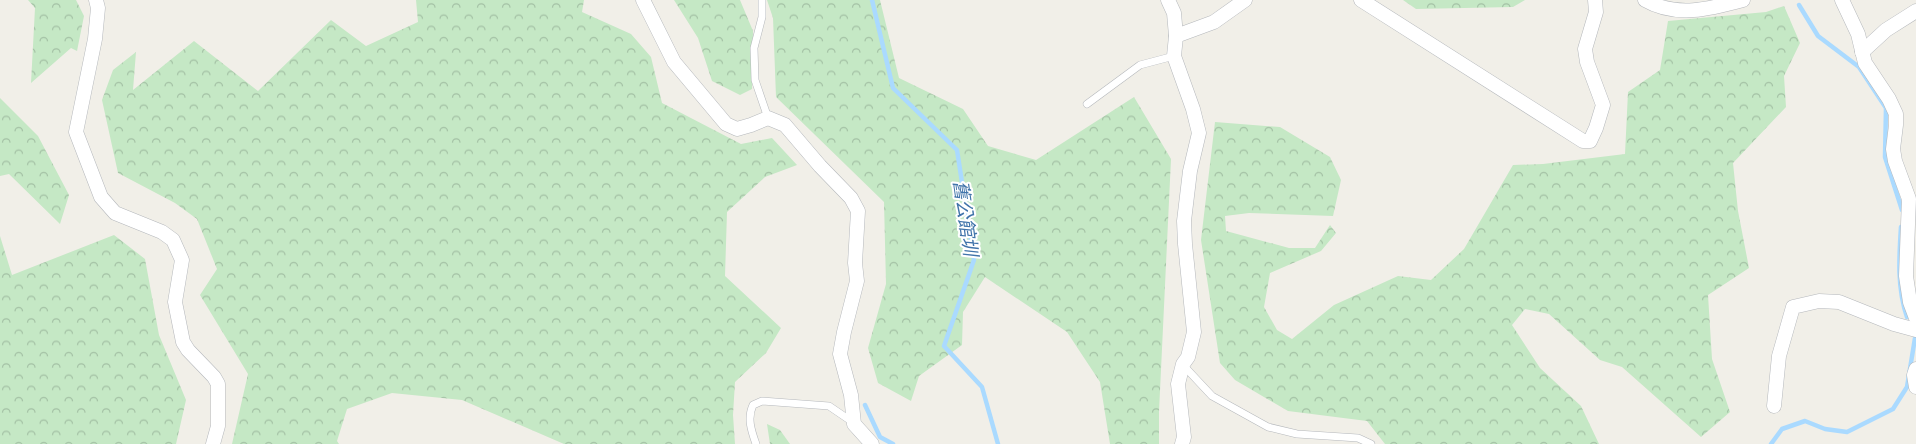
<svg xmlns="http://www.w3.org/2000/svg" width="1916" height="444" font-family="'Public Sans','Noto Sans TC',sans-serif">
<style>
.forest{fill:url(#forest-crowns)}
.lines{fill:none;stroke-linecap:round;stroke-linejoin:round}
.stream{stroke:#aadaff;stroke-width:4.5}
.service-casing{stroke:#b5b8bc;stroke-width:8}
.minor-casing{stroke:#b5b8bc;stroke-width:15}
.service{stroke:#fff;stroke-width:7}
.minor{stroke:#fff;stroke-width:14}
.labels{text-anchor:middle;stroke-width:4;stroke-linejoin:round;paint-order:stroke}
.water-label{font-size:19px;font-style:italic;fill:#4174aa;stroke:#fff}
</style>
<defs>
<pattern id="forest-crowns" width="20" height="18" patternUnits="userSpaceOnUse" patternTransform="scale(1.25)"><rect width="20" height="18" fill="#c5e8c5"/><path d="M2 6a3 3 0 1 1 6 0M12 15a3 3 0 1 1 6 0" fill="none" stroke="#a3c0a4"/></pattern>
</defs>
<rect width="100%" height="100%" fill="#f1efe8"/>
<g class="forest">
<polygon points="28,0 76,0 84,16 77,51 71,48 31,83 35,8"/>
<polygon points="416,0 584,0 582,12 631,34 651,57 662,103 741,144 772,138 797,165 765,177 727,212 725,276 781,328 766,353 735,382 733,415 735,444 564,444 462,400 392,393 347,409 337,441 339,444 232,444 248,374 200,295 217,269 197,219 175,203 118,173 102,100 113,70 136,52 133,90 194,41 258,91 331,20 366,46 418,22"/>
<polygon points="674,0 740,0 753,31 752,89 740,95 712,81 698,38"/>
<polygon points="767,0 880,0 899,78 963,109 988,146 1036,160 1134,97 1171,159 1159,412 1159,444 1110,444 1100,382 1067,332 985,277 963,312 962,345 919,376 911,401 878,383 868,348 886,284 884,202 776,97 773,18"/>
<polygon points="1403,0 1525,0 1513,7 1416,9"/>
<polygon points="1784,6 1800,43 1784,76 1786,107 1733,163 1738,211 1749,268 1708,295 1712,359 1730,412 1701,437 1622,367 1600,360 1549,314 1525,309 1512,325 1540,368 1581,406 1599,444 1385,444 1367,421 1288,411 1235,380 1220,363 1201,240 1215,122 1280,127 1330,157 1341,180 1333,216 1249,213 1225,216 1226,231 1289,248 1315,248 1330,225 1336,233 1321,251 1270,273 1264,307 1277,330 1292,339 1334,305 1398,276 1431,280 1464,249 1513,165 1543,164 1625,154 1628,92 1660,70 1668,21 1766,12"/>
<polygon points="0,98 38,136 69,195 60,224 9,174 0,176"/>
<polygon points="114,235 145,259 159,335 186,400 176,444 0,444 0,236 12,275"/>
<polygon points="767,424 780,430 790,444 770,444"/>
</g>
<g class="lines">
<g class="stream">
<polyline points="872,0 893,88 957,150 974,260 944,346 982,387 998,444"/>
<polyline points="1799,5 1818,36 1859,67 1886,108 1885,157 1902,210"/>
<path d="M1901,227c-2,31 -4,61 6,90"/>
<polyline points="865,405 880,437 893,444"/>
<polyline points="1771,444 1782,429 1805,421 1825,429 1847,432 1893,409 1907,387 1915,338"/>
</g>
<g class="service-casing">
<g id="service">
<polyline points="762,0 762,17 754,48 755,80 768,118"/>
<polyline points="1087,104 1140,65 1174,56"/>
<polyline points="1183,365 1212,396 1268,427 1297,434 1358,438 1371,444"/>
<path d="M756,444c-5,-14 -9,-26 -3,-39l9,-4 67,5 25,17"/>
</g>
</g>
<g class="minor-casing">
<g id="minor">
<polyline points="96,0 98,8 95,39 76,132 101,197 115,213 162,232 173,240 182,260 175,302 183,342 188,350 214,377 218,384 218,426 213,444"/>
<polyline points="643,0 674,62 726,124 737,129 751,125 768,118 785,125 820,166 851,198 858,211 855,263 857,281 844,332 840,354 851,395 854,424 872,444"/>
<polyline points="1168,0 1174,13 1176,36 1174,56 1193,109 1199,133 1190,171 1184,221 1185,244 1194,332 1188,357 1183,364 1178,384 1184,437 1182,444"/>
<polyline points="1361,0 1583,141 1590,141 1596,128 1603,105 1587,62 1585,49 1596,12 1595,0"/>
<path d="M1645,0c31,18 65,9 98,0"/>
<polyline points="1842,0 1858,34 1865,63 1889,99 1896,114 1896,125 1893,149 1895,161 1909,199 1906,276 1910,302 1916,318"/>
<polyline points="1176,36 1214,22 1245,0"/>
<polyline points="1862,52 1886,30 1916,11"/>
<polyline points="1916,369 1914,375 1916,387"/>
<polyline points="1774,406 1779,356 1793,307 1819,301 1839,302 1894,324 1916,330"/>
</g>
</g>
<use href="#service" class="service"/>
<use href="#minor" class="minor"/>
</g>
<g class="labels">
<g class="water-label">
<text transform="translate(966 218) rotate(82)" y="7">舊公館圳</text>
</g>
</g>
</svg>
